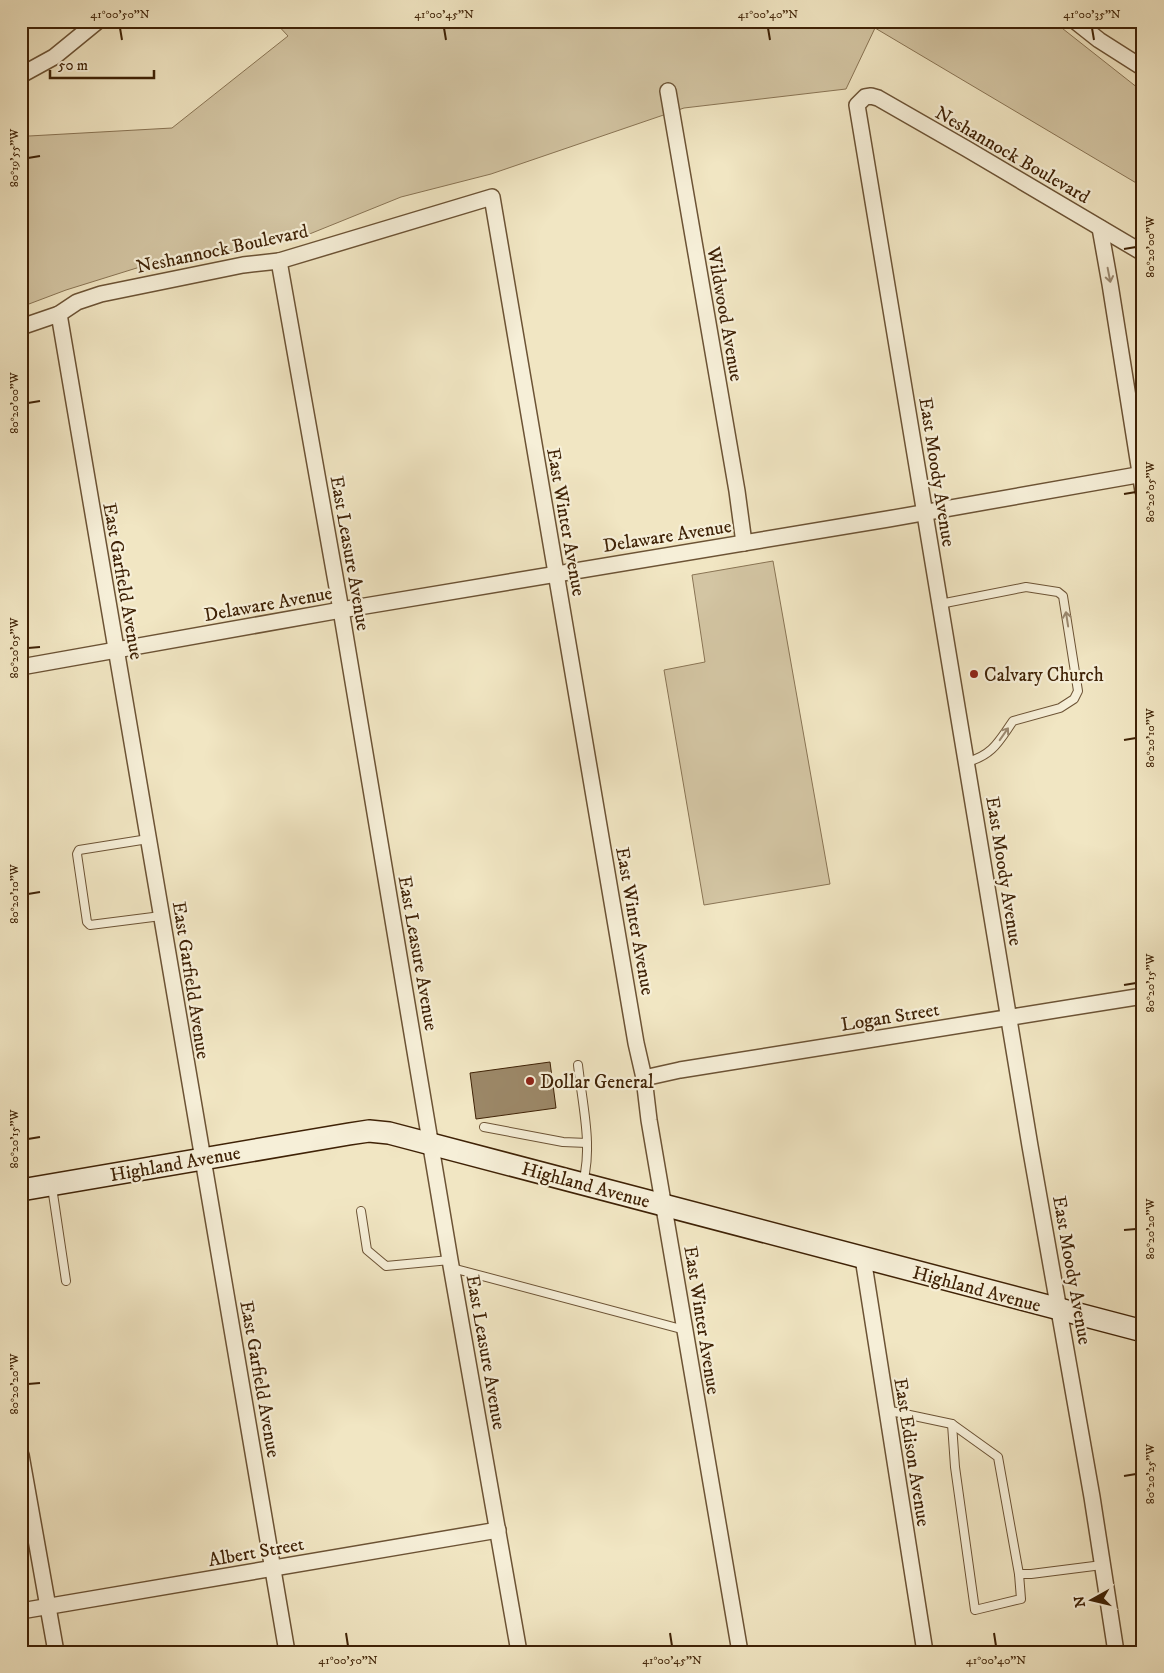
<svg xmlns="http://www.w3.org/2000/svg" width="1164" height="1673" font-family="'IM FELL DW Pica',serif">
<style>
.green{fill:#d3c5a3;stroke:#897454}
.building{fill:#9c8868;stroke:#3f2206}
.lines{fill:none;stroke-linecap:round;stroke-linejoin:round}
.service-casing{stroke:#6c5335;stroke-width:10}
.minor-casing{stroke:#6c5335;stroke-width:18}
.secondary-casing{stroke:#3f2206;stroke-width:24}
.service{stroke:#f6efd8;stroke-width:8}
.minor{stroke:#f6efd8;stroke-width:15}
.secondary{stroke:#f6efd8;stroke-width:21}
.oneway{stroke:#9a886f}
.ticks{fill:none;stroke:#3f2206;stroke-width:2}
.poi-dot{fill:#8f2418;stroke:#f6efd8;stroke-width:2}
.labels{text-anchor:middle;stroke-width:4.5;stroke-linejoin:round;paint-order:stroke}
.street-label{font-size:19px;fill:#3f2206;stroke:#f6efd8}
.poi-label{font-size:19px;fill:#3f2206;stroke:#f6efd8;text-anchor:start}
.neatline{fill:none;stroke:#3f2206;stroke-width:2}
.ticks-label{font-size:12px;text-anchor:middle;fill:#3f2206}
</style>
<rect width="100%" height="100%" fill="#f1e6c3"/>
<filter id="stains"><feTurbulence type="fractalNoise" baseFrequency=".004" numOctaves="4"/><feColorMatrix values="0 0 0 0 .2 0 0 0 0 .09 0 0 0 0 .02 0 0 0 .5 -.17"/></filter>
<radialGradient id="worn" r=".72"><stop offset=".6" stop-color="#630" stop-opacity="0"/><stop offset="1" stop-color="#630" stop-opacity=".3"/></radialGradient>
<g class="green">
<polygon points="274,21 1053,21 1143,92 1143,187 875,28 846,89 684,108 491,174 401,197 307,235 249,248 156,262 66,290 21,307 21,126 29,136 172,128 288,36"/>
<polygon points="773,561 830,884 704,905 664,670 705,662 692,575"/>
</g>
<polygon class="building" points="550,1062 556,1108 476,1119 470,1073"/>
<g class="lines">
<g class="service-casing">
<g id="service">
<path d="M940,604l86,-17 32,5 5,4 15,95 -4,8 -14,9 -47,13c-14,20 -20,34 -46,41"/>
<polyline points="148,839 79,850 77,854 87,922 90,925 161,916"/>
<path d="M578,1065c4,37 15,81 5,117"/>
<polyline points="484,1127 563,1142 587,1143"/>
<polyline points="52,1187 66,1281"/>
<polyline points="361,1211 367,1250 386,1266 450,1260"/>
<polyline points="452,1268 685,1330"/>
<polyline points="886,1410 952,1424 998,1457 1019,1574 1031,1574 1102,1565"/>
<polyline points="952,1424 955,1467 975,1610 1021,1599 1019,1574"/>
</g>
</g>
<g class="minor-casing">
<g id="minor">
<polyline points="1075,21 1099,40 1143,68"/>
<polyline points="23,74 54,57 98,21"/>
<polyline points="668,91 737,491 744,543"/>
<polyline points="1100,228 1110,284 1143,491"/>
<polyline points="279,261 341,610 450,1260 519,1652"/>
<polyline points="59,314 287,1652"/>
<polyline points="21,327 59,314 77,302 101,294 243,265 279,261 492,197 636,1043 644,1078 649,1120 740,1652"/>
<polyline points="21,667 341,610 888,519 1143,474"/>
<polyline points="644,1078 680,1070 1143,996"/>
<polyline points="863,1258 925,1652"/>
<polyline points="21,1455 56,1652"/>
<polyline points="21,1611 498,1530"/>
<polyline points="1116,1652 1092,1497 1030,1146 857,105 865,97 871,96 878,98 967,149 1143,253"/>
</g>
</g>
<g class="secondary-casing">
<polyline id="secondary" points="21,1190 349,1134 369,1131 389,1133 1143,1331"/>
</g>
<use href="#service" class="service"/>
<use href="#minor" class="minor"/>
<use href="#secondary" class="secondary"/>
</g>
<defs><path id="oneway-shaft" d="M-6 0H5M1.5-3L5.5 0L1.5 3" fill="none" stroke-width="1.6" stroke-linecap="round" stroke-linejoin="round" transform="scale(1.25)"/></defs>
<g class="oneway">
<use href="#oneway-shaft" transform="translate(1109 275) rotate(79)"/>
<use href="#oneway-shaft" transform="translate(1067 619) rotate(-99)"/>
<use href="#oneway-shaft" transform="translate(1004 734) rotate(-55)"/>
</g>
<path class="ticks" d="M120,28l2,12M444,28l2,12M768,28l2,12M1092,28l2,12M28,158l12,-2M1124,249l12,-2M28,403l12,-2M1124,494l12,-2M28,648l12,-1M1124,740l12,-2M28,894l12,-2M1124,985l12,-2M28,1139l12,-2M1124,1230l12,-1M28,1384l12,-1M1124,1476l12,-2M346,1633l2,13M670,1633l2,13M994,1633l2,13"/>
<g class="poi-dot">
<circle cx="974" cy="674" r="5"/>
<circle cx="530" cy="1081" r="5"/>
</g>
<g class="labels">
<g class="street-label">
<text transform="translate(1013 154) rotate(30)" y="7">Neshannock Boulevard</text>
<text transform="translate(222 248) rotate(-12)" y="7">Neshannock Boulevard</text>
<text transform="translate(726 314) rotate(80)" y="7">Wildwood Avenue</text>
<text transform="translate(938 472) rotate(81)" y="7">East Moody Avenue</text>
<text transform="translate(567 522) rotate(80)" y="7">East Winter Avenue</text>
<text transform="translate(667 535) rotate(-9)" y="7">Delaware Avenue</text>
<text transform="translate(351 553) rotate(80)" y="7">East Leasure Avenue</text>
<text transform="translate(124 581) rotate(80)" y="7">East Garfield Avenue</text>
<text transform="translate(268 603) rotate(-10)" y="7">Delaware Avenue</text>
<text transform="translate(1005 871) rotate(81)" y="7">East Moody Avenue</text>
<text transform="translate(636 921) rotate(80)" y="7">East Winter Avenue</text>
<text transform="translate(419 953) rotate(80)" y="7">East Leasure Avenue</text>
<text transform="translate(192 980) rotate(81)" y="7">East Garfield Avenue</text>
<text transform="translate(890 1016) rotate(-9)" y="7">Logan Street</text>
<text transform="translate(175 1163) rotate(-10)" y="7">Highland Avenue</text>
<text transform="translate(586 1184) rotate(15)" y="7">Highland Avenue</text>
<text transform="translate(1073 1270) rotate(80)" y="7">East Moody Avenue</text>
<text transform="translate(977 1288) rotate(15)" y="7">Highland Avenue</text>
<text transform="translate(703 1320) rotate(81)" y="7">East Winter Avenue</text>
<text transform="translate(487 1352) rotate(80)" y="7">East Leasure Avenue</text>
<text transform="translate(261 1379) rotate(80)" y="7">East Garfield Avenue</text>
<text transform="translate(913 1452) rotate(81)" y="7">East Edison Avenue</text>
<text transform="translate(256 1551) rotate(-10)" y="7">Albert Street</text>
</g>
<g class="poi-label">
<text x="984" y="681">Calvary Church</text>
<text x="540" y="1088">Dollar General</text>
</g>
</g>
<rect width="1164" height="1673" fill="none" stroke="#f1e6c3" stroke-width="55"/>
<g transform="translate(1092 1600) rotate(262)" stroke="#f6efd8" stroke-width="4" paint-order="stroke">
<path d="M0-4L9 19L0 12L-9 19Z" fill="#3f2206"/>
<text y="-8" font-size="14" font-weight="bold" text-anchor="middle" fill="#3f2206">N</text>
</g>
<path d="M50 70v8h104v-8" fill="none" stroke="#3f2206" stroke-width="2.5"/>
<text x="58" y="70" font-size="15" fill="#3f2206" stroke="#f6efd8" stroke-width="4" paint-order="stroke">50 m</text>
<rect x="28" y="28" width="1108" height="1618" class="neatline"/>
<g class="ticks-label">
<text x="120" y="18">41°00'50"N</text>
<text x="444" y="18">41°00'45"N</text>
<text x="768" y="18">41°00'40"N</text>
<text x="1092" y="18">41°00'35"N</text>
<text transform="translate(14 158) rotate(-90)" y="4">80°19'55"W</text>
<text transform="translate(1150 247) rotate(-90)" y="4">80°20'00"W</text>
<text transform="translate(14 403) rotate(-90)" y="4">80°20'00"W</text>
<text transform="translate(1150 492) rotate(-90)" y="4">80°20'05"W</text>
<text transform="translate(14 648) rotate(-90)" y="4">80°20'05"W</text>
<text transform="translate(1150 738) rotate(-90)" y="4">80°20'10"W</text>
<text transform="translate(14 894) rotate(-90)" y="4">80°20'10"W</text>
<text transform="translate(1150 983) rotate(-90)" y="4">80°20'15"W</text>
<text transform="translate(14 1139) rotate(-90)" y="4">80°20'15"W</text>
<text transform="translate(1150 1229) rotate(-90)" y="4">80°20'20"W</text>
<text transform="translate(14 1384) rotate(-90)" y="4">80°20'20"W</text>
<text transform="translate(1150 1474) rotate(-90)" y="4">80°20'25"W</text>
<text x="348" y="1664">41°00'50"N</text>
<text x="672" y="1664">41°00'45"N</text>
<text x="996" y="1664">41°00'40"N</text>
</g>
<rect width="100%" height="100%" filter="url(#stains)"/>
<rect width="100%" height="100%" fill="url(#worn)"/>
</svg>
